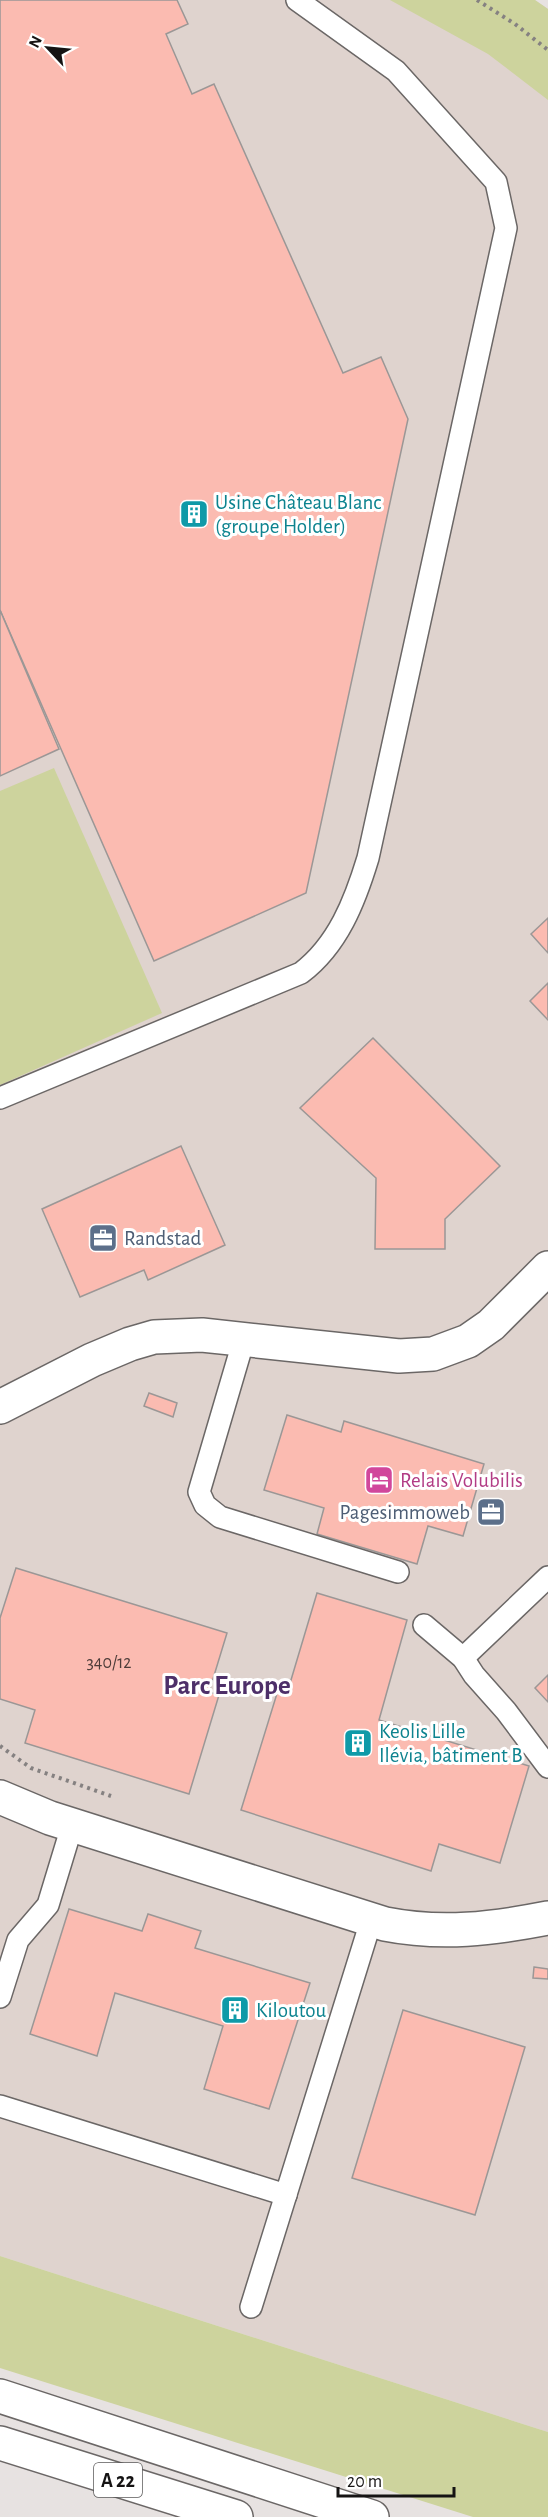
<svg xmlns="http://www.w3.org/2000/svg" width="548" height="2517" font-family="'Alegreya Sans',sans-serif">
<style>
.built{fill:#dfd3ce}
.green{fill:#cdd39d}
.building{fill:#fbbbb1;stroke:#9b9796;stroke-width:1.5}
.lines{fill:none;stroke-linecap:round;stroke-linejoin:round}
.service-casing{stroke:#6b6766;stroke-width:24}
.minor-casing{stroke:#6b6766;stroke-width:36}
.motorway-casing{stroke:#6b6766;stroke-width:36}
.path{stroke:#858181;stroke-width:4;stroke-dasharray:3 4.5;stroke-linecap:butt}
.service{stroke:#fff;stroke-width:21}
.minor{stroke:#fff;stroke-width:33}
.motorway{stroke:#fff;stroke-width:33}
.labels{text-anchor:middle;stroke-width:6;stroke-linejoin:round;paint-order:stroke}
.number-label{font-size:18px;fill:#4e3d3a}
.shield{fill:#fff;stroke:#5b5a5a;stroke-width:1.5}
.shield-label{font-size:20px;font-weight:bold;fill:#151313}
.culture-label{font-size:21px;fill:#0d838f;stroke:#fff;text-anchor:start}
.service-label{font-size:21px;fill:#4e5e75;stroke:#fff;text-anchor:start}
.hotel-label{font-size:21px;fill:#b23c85;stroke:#fff;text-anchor:start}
.district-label{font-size:27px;font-weight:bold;fill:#4d2f69;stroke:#fff}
</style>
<rect width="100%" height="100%" fill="#e7e2e1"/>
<polygon class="built" points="0,0 535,0 548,9 548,2432 0,2256"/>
<g class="green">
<polygon points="390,0 535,0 548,9 548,100 488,54"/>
<polygon points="54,768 162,1013 0,1085 0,791"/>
<polygon points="0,2256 548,2432 548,2517 473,2517 0,2368"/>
</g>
<g class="building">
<polygon points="0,0 177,0 188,24 166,34 192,94 214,84 343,373 381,357 408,419 306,893 154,961 0,610"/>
<polygon points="0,610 59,749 0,776"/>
<polygon points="548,918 548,953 531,934"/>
<polygon points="548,983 548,1020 530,1001"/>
<polygon points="373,1038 500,1166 445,1219 445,1249 375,1249 376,1178 300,1108"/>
<polygon points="181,1146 225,1245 148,1280 144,1270 80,1297 42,1209"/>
<polygon points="149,1393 177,1403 173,1417 144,1406"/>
<polygon points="287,1415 341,1432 344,1421 484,1464 463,1536 428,1526 417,1564 317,1534 324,1508 264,1490"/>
<polygon points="16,1568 227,1633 209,1692 219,1695 189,1794 25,1743 35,1710 0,1699 0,1618"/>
<polygon points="317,1593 407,1620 379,1720 529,1766 500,1863 439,1844 431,1871 241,1810 279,1687 288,1690"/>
<polygon points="548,1675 548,1702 535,1688"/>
<polygon points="69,1909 142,1931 148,1914 201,1931 195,1948 310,1983 269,2109 204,2089 223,2026 115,1993 97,2056 30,2034"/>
<polygon points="534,1967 548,1969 548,1979 533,1978"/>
<polygon points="403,2010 525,2047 475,2215 352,2178"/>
</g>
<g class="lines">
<g class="service-casing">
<g id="service">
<path d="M0,1098l301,-125c37,-28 54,-72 67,-115l138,-630 -10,-46 -100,-111 -99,-71"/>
<polyline points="244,1339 199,1492 205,1505 220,1517 398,1572"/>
<polyline points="424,1625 463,1658 474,1675 506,1711 548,1767"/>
<polyline points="463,1658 548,1577"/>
<polyline points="0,1997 18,1940 48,1905 72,1826"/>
<polyline points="0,2106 286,2195"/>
<polyline points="251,2307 371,1921"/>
</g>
</g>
<g class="minor-casing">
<g id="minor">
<polyline points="0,1407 92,1360 130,1344 154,1337 202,1335 399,1356 433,1354 468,1341 491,1325 548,1268"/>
<path d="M0,1797l50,21 335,106c56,11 107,5 163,-6"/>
</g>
</g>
<g class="motorway-casing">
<g id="motorway">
<polyline points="0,2396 372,2517"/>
<polyline points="0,2443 236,2517"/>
</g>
</g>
<g class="path">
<polyline points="477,0 515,24 548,50"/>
<polyline points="0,1746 31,1768 111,1796"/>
</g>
<use href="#service" class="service"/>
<use href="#minor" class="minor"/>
<use href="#motorway" class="motorway"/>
</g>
<defs>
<g id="building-square" transform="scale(1.5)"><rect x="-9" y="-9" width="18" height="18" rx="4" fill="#0f9aa8" stroke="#fff"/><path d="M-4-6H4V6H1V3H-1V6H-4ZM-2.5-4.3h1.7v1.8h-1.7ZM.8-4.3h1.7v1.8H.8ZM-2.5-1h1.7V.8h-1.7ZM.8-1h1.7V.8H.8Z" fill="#fff"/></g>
<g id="office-square" transform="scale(1.5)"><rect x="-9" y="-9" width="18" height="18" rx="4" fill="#5c6f8a" stroke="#fff"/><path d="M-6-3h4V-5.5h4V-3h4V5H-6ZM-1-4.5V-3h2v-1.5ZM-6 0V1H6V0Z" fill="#fff"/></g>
<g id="hotel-square" transform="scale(1.5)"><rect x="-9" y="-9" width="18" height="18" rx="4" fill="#d1479c" stroke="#fff"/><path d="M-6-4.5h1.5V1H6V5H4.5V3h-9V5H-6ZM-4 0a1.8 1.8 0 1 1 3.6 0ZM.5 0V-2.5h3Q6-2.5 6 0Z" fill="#fff"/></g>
</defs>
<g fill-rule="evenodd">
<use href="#building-square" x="194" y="514"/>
<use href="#office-square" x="103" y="1238"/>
<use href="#hotel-square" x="379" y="1480"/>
<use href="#office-square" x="491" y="1512"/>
<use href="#building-square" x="358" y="1743"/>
<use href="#building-square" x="235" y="2010"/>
</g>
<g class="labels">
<g class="number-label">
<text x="109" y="1668">340/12</text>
</g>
<rect class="shield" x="94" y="2463" width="48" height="34" rx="4.5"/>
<g class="shield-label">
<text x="118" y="2487">A 22</text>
</g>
<g class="culture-label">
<text x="215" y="509">Usine Château Blanc<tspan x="215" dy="24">(groupe Holder)</tspan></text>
<text x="379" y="1738">Keolis Lille<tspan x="379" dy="24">Ilévia, bâtiment B</tspan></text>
<text x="256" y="2017">Kiloutou</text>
</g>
<g class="service-label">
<text x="124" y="1245">Randstad</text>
<text x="470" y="1519" text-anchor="end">Pagesimmoweb</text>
</g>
<g class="hotel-label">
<text x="400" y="1487">Relais Volubilis</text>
</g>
<g class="district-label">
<text x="227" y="1694">Parc Europe</text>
</g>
</g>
<g transform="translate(48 48) rotate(296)" stroke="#ffffff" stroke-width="4.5" paint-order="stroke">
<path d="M0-4.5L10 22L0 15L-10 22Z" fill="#151313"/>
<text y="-9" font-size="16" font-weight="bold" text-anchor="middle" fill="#151313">N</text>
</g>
<path d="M338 2487v9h116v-9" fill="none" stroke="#151313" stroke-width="3"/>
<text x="347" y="2487" font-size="18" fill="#151313" stroke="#ffffff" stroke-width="4.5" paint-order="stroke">20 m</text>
</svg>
